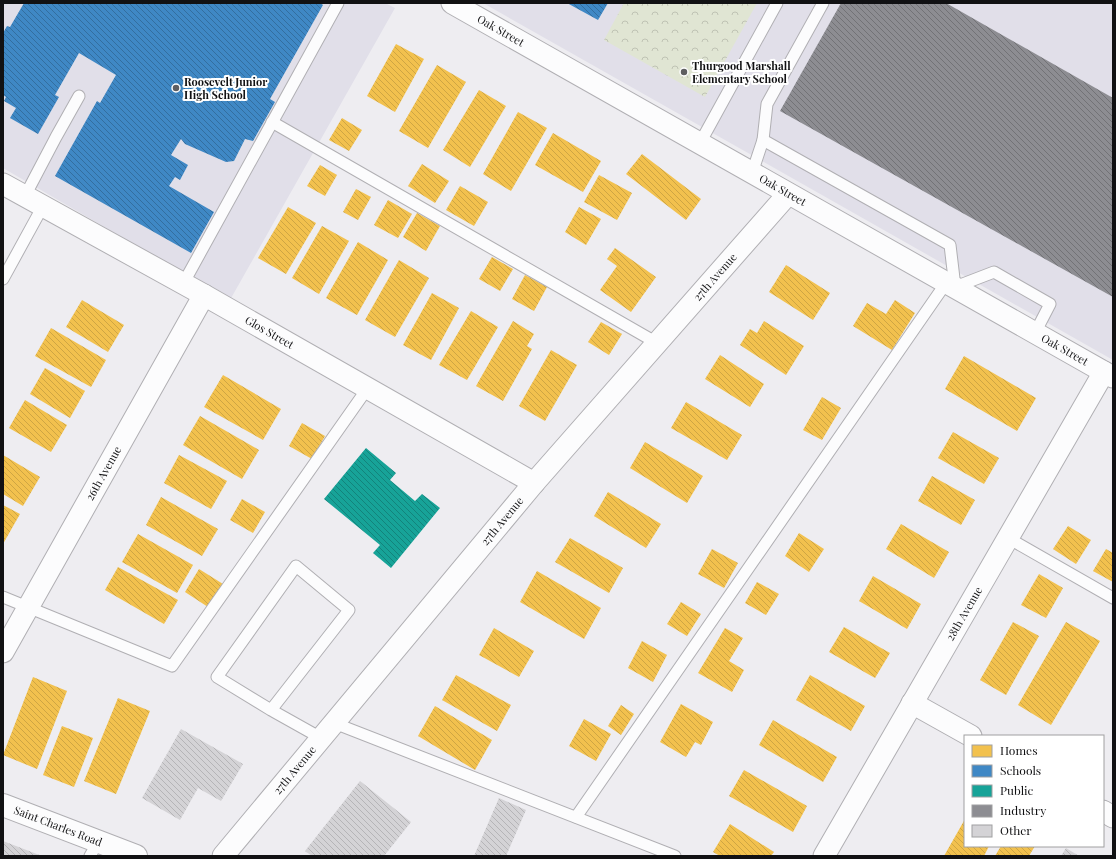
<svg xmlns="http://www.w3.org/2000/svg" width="1116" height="859" font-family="'Playfair Display',serif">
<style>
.built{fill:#e1dfe9}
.park{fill:url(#park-crowns)}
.homes{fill:url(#homes-back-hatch)}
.schools{fill:url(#schools-back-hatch)}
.public{fill:url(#public-back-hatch)}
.industry{fill:url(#industry-back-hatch)}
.building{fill:url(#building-back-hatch)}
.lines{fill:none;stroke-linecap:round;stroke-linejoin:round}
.service-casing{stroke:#b0afb3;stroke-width:13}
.minor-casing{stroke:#b0afb3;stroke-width:23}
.secondary-casing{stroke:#b0afb3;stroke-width:24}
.service{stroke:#fcfcfd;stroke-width:11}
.minor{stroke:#fcfcfd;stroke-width:21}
.secondary{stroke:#fcfcfd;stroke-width:22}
.poi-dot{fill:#5e5e61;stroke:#fff;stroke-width:1.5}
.labels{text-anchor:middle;stroke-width:4;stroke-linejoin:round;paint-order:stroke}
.street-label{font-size:11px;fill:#111113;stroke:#fff}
.poi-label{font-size:11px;font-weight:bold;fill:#111113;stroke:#fff;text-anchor:start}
</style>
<defs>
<pattern id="park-crowns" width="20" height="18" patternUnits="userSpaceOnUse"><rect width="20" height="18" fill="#e0e5d3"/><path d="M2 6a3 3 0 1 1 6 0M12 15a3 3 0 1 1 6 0" fill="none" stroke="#bfc3b4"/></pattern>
<pattern id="homes-back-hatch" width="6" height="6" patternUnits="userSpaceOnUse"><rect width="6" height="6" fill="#f2c14e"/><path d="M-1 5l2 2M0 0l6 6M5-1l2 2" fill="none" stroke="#cea543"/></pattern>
<pattern id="schools-back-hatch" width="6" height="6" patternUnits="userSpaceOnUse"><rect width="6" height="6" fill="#3f88c5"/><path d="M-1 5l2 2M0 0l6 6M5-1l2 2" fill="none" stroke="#336e9f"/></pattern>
<pattern id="public-back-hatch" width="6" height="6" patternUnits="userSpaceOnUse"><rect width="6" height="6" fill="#17a398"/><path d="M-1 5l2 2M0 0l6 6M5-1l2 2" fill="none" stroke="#13837b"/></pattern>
<pattern id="industry-back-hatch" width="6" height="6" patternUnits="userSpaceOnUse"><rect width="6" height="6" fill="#8d8d92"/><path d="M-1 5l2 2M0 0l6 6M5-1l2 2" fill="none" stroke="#727276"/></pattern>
<pattern id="building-back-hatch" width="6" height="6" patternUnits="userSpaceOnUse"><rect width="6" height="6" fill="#d4d3d6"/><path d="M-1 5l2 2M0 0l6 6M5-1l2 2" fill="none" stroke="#b5b4b7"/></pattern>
</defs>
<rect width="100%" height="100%" fill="#eeedf1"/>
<g class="built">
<polygon points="3,3 385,3 395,8 230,300 3,168"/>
<polygon points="483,3 1113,3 1113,360 725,140"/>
</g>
<polygon class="park" points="624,3 757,3 705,97 604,40"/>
<g class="homes">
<polygon points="396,44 424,59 395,112 367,96"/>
<polygon points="437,65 466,82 428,148 399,131"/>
<polygon points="479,90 506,106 470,167 443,150"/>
<polygon points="518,112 547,128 511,191 483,174"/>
<polygon points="342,118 362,130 349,151 329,140"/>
<polygon points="553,133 601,161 583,192 535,165"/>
<polygon points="642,154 701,199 686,220 626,174"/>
<polygon points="422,164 449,181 435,203 408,186"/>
<polygon points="320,165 337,175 325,196 307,186"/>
<polygon points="599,175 632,193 617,220 584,202"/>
<polygon points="460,186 488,202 474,226 446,210"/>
<polygon points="356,189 371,197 358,220 343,212"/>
<polygon points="388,200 412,214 398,238 374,225"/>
<polygon points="288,207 316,223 286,274 258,258"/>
<polygon points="579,207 601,219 586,245 565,232"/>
<polygon points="417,213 440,226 426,251 403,237"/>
<polygon points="322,226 349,241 319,294 292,278"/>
<polygon points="358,242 388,260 357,315 326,298"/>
<polygon points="615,248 656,277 631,312 600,290 617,266 607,259"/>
<polygon points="492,257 513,269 500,291 479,279"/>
<polygon points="399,260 429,278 395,337 365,320"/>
<polygon points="786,265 830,293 813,320 769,292"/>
<polygon points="525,275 547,287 534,311 512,299"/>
<polygon points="432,293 459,308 431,360 403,345"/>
<polygon points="82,300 124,325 108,352 66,327"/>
<polygon points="895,300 915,313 892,350 853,326 867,303 886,314"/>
<polygon points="471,311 498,327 467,380 439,365"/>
<polygon points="513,321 534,334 527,346 532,349 503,401 476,386"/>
<polygon points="764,321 804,346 786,375 740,345 750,329 757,333"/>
<polygon points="601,322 622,334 609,355 588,342"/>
<polygon points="51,328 106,360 91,387 35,356"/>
<polygon points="551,350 577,365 545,421 519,406"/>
<polygon points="720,355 764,384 750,407 705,379"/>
<polygon points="964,356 1036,398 1017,431 945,389"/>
<polygon points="45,368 85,391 70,418 30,394"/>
<polygon points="223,375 281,409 263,440 204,407"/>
<polygon points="822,397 841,408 822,440 803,430"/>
<polygon points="25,400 67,425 51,452 9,428"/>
<polygon points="686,402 742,435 727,460 671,428"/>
<polygon points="200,416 259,450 242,479 183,445"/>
<polygon points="302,423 325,436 312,459 289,446"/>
<polygon points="953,432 999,458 984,484 938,458"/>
<polygon points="645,442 703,476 687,503 630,468"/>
<polygon points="3,455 40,477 23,506 3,494"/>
<polygon points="179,455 227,481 211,509 164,483"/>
<polygon points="932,476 975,500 961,525 918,501"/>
<polygon points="608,492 661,524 646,548 594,516"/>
<polygon points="161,497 218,529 202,556 146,525"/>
<polygon points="242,499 265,512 253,533 230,520"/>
<polygon points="3,505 20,514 3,544"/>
<polygon points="901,524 949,552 934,578 886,549"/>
<polygon points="1068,526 1091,540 1076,564 1053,549"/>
<polygon points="799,533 824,549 809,572 785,556"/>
<polygon points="138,534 193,565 177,593 122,562"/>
<polygon points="570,538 623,568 609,593 555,562"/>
<polygon points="712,549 738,563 724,588 698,574"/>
<polygon points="1106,549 1113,553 1113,582 1093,571"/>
<polygon points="118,567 178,600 164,624 105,590"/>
<polygon points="199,569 223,584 208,607 185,592"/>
<polygon points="537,571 601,608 584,639 520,602"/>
<polygon points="1039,574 1063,588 1046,618 1021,605"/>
<polygon points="873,576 921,604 907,629 859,601"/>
<polygon points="757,582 779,594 766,615 745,603"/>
<polygon points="681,602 701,614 687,636 667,624"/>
<polygon points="1013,622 1039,636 1006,695 980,680"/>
<polygon points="1066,622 1100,641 1051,725 1018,705"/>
<polygon points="844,627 890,653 875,678 829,652"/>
<polygon points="494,628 534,651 519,677 479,655"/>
<polygon points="725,628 743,638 729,661 744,670 732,692 698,673"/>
<polygon points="642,641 667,655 653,682 628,668"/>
<polygon points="456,675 511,705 497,731 442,700"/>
<polygon points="810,675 865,706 851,731 796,700"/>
<polygon points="33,677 67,691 37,769 3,755"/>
<polygon points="118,698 150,711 116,794 84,781"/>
<polygon points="681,704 713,722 701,745 695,742 686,757 660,742"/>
<polygon points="621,705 634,714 621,735 608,726"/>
<polygon points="435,706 492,740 475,770 418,736"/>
<polygon points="584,719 611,734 596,761 569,746"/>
<polygon points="773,720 837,757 823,782 759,745"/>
<polygon points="62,726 93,738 74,787 43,775"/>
<polygon points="744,770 807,806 793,832 729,796"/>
<polygon points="965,819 965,846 989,846 984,856 944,856"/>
<polygon points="730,824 774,852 771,856 720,856 713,852"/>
<polygon points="1001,846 1035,846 1029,856 995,856"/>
</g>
<g class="schools">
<polygon points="24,3 320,3 323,5 270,99 275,102 253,141 245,139 234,161 226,162 185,144 181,139 171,155 188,165 180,180 175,177 169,186 214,212 191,253 55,176 97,101 100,103 116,75 79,53 55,95 59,97 38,134 10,118 16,108 4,101 6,97 3,95 3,33 7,26 10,27"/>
<polygon points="567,3 608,3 598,20"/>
</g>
<polygon class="public" points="366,448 396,473 390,480 415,501 422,494 440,508 391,568 373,553 380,545 324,499"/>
<polygon class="industry" points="841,3 946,3 1113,98 1113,297 780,111"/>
<g class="building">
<polygon points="181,729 243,764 221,801 198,788 180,820 142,798"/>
<polygon points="360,781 411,822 384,856 312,856 305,851"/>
<polygon points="499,798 526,810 506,856 474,856"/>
<polygon points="3,841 42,856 3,856"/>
<polygon points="1066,848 1079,856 1061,856"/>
</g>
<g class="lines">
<g class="service-casing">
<g id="service">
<polyline points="272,122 657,343"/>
<polyline points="763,140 950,245 955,287 994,272 1050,304 1035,333"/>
<polyline points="700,143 777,3"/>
<polyline points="752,173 763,140 767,104 823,3"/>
<polyline points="25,196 56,137 79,96"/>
<polyline points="3,279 43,206"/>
<polyline points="183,284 338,3"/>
<polyline points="1008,538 1113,598"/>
<polyline points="3,597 172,666 367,389"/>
<polyline points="271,710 349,610 296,566 217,677 271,710 321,738"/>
<polyline points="334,723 675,856"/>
<polyline points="576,817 946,283"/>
<polyline points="90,856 98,842"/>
</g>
</g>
<g class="minor-casing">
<g id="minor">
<path id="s1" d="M452,3l661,374"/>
<path id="s2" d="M3,184l201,111 330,188"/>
<path id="s3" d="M3,652l201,-357"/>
<polyline points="912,703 971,736"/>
<polyline points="1103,811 1113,817"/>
<path id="s4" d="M223,856l311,-373 254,-289"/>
<path id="s5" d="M824,856l280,-484"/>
</g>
</g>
<g class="secondary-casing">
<g id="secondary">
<path id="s6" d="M3,805l133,51"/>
</g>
</g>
<use href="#service" class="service"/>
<use href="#minor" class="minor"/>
<use href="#secondary" class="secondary"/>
</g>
<g class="poi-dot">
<circle cx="684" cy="72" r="4"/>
<circle cx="176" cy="88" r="4"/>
</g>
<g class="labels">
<g class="street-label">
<text dy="4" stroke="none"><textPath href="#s1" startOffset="56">Oak Street</textPath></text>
<text dy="4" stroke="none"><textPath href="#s1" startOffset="380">Oak Street</textPath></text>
<text dy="4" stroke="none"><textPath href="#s4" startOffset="760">27th Avenue</textPath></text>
<text dy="4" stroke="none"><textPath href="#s2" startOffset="305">Glos Street</textPath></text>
<text dy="4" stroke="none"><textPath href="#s1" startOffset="704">Oak Street</textPath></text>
<text dy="4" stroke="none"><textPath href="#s3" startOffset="205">26th Avenue</textPath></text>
<text dy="4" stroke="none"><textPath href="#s4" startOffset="436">27th Avenue</textPath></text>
<text dy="4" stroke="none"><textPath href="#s5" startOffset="280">28th Avenue</textPath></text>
<text dy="4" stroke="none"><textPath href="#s4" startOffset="112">27th Avenue</textPath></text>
<text dy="4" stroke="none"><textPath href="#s6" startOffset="59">Saint Charles Road</textPath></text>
</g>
<g class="poi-label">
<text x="692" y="70">Thurgood Marshall<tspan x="692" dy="13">Elementary School</tspan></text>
<text x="184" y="86">Roosevelt Junior<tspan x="184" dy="13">High School</tspan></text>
</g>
</g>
<rect width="1116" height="859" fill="none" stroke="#111113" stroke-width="8"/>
<rect x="964" y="735" width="140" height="112" fill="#ffffff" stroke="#a0a0a1"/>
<rect x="972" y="745" width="20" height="12" fill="#f2c14e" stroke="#a0a0a1"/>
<text x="1000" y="755" font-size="12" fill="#111113">Homes</text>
<rect x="972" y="765" width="20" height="12" fill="#3f88c5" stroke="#a0a0a1"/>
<text x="1000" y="775" font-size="12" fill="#111113">Schools</text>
<rect x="972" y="785" width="20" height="12" fill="#17a398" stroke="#a0a0a1"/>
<text x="1000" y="795" font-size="12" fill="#111113">Public</text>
<rect x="972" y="805" width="20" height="12" fill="#8d8d92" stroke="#a0a0a1"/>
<text x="1000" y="815" font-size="12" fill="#111113">Industry</text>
<rect x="972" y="825" width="20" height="12" fill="#d4d3d6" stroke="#a0a0a1"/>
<text x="1000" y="835" font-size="12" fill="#111113">Other</text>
</svg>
